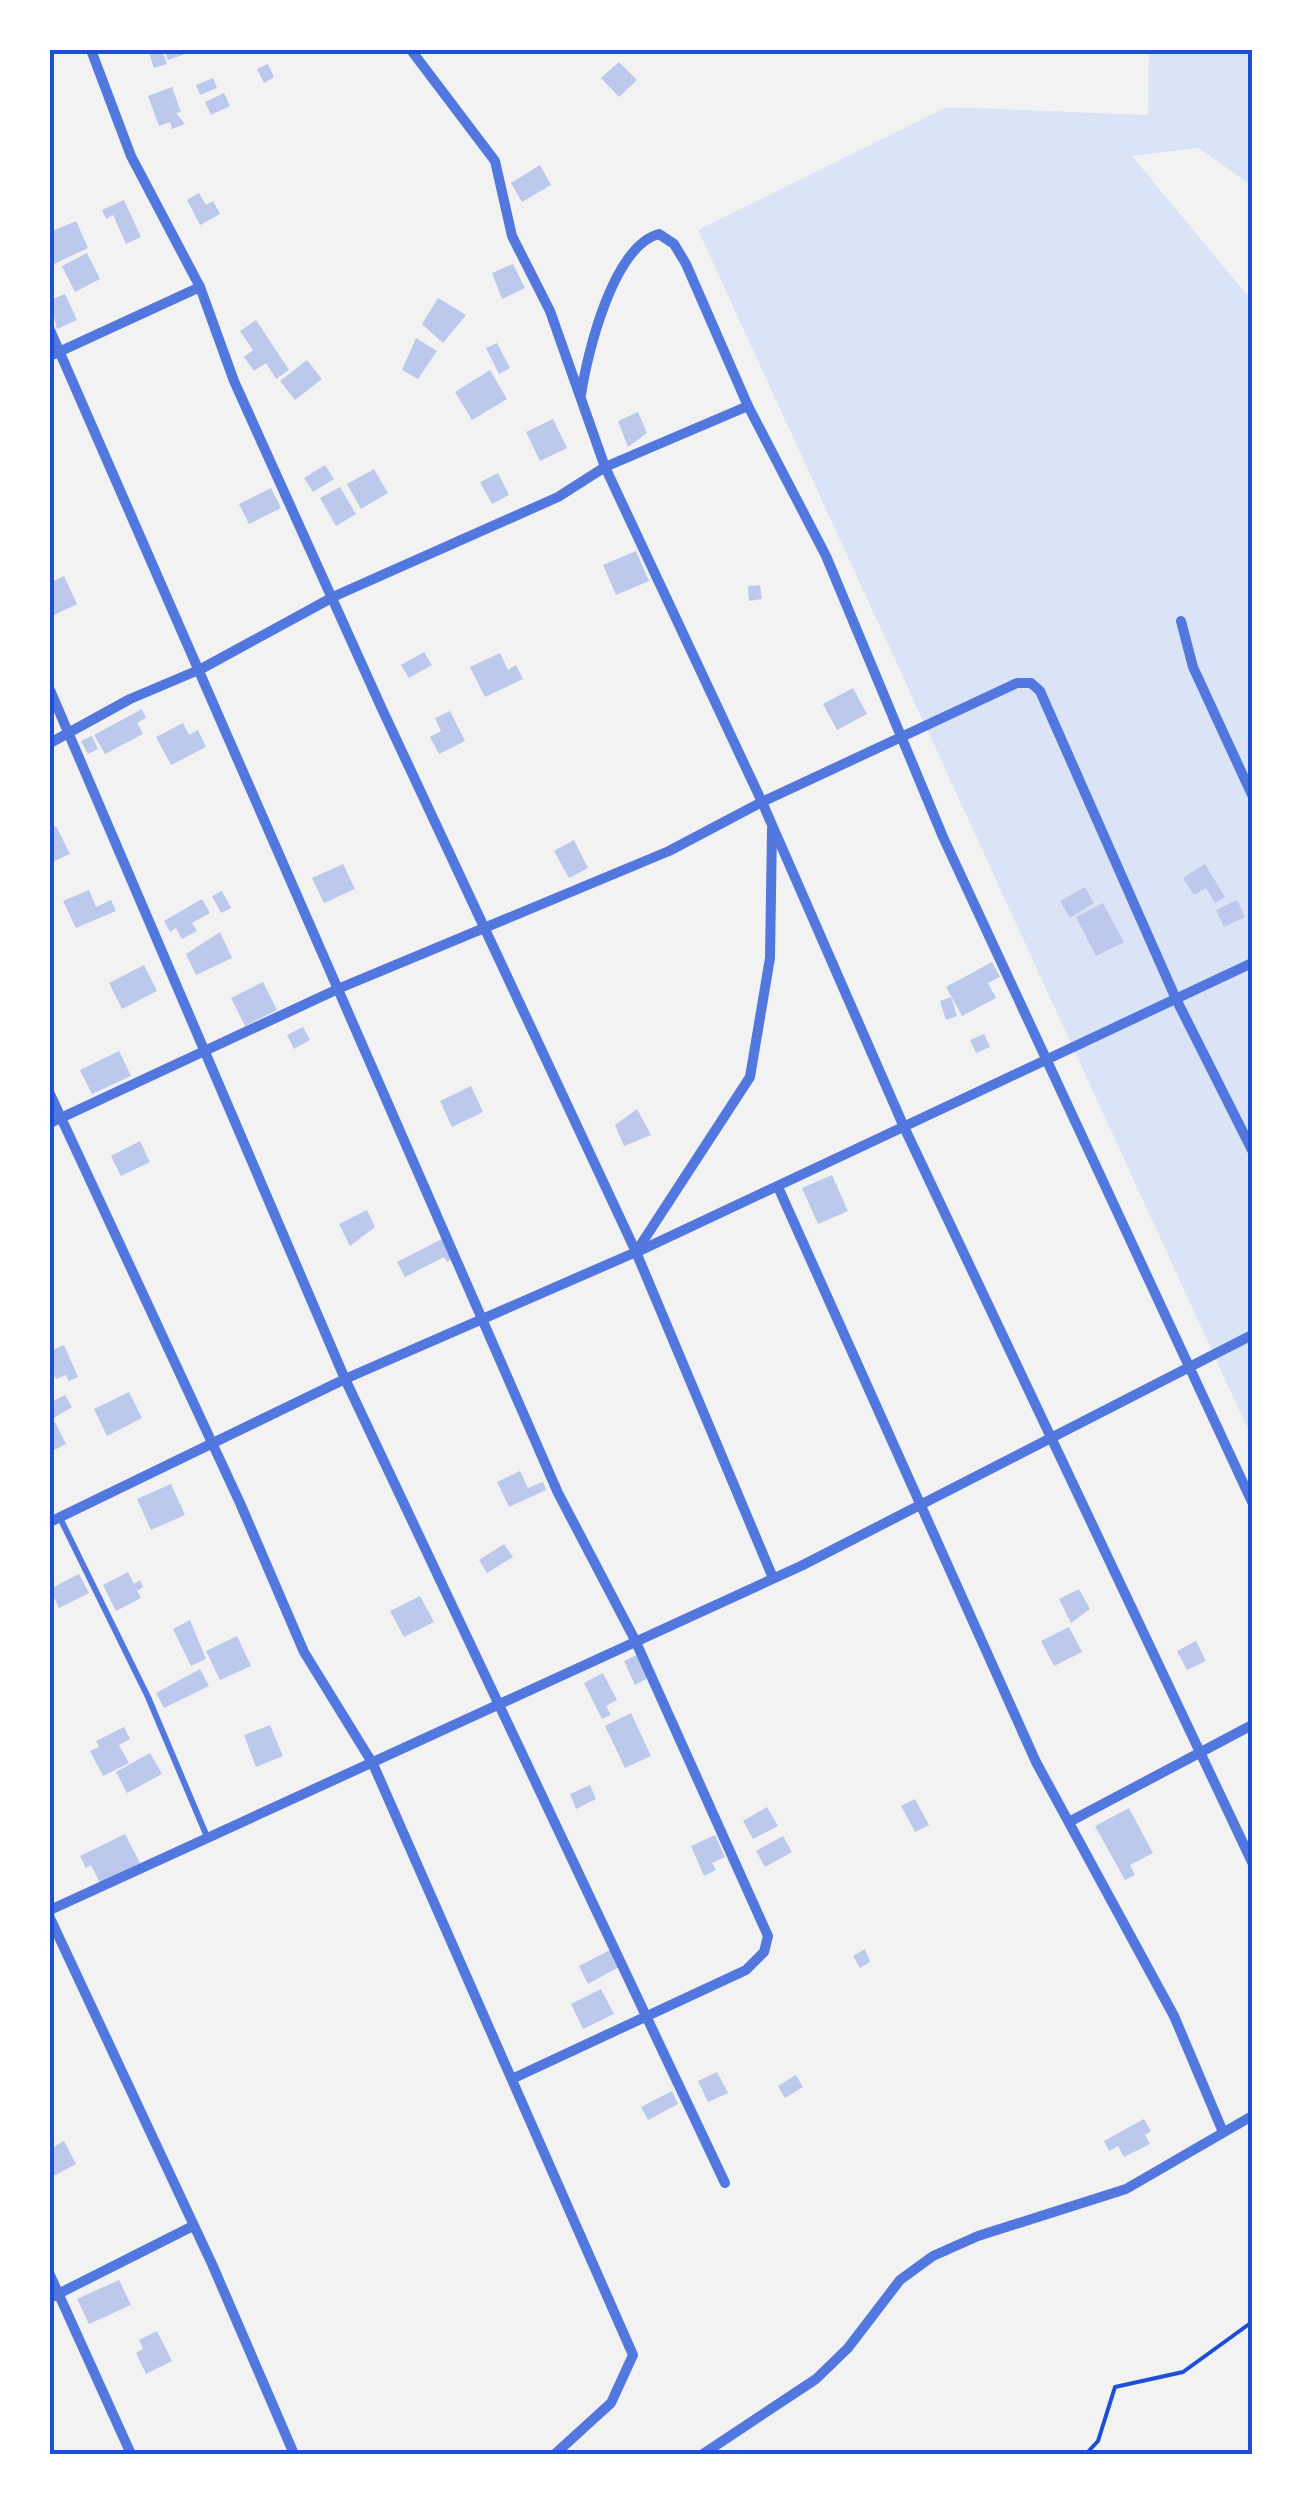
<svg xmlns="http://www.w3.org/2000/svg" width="1302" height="2504" font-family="'PT Sans Narrow',sans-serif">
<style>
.green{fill:#dbe4f7}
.building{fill:#bdc9ec}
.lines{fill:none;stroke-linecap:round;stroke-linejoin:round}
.path{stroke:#1d4ed8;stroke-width:4}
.service{stroke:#5277de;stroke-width:6}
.minor{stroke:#5277de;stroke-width:10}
.neatline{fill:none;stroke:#1d4ed8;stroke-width:4}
</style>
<rect width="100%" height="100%" fill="#f2f2f2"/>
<polygon class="green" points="1149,50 1252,50 1252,186 1199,148 1132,156 1252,301 1252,1438 698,230 947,107 1148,115"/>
<g class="building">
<polygon points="148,50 162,50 167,64 154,68"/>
<polygon points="164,50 195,50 195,51 168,60"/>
<polygon points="619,62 637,80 619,97 601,78"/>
<polygon points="268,64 274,77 264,83 257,69"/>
<polygon points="213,78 217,88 200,95 196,85"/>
<polygon points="172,87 181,112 176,113 185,124 172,129 170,122 159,126 148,96"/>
<polygon points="224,93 230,106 211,115 205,102"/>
<polygon points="540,165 551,185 522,202 511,183"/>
<polygon points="199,193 206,205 213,201 220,214 200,225 187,200"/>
<polygon points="124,200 141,237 126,244 113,215 106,219 102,210"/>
<polygon points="76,221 88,248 54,264 50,232"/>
<polygon points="87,253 100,279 75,292 62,266"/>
<polygon points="513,264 525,288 502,299 492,273"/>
<polygon points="65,294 77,320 57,329 50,300"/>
<polygon points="438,298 466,315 443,343 422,324"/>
<polygon points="256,320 289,370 276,379 266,363 254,371 244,357 253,350 240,331"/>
<polygon points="416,338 437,351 418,379 402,370"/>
<polygon points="497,343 510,368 499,374 486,348"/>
<polygon points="307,360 322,379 295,400 280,381"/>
<polygon points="490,370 507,399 472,420 455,392"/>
<polygon points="638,412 647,433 628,447 618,421"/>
<polygon points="553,419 567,448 540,461 526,432"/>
<polygon points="325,465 334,479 313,492 304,478"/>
<polygon points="374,469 388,493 361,509 347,484"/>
<polygon points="498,473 509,495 492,504 480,482"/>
<polygon points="340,487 356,514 336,526 320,498"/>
<polygon points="271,488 281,508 249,524 239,504"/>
<polygon points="636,551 649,581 616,595 603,565"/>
<polygon points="64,576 77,604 50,617 50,583"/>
<polygon points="760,585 762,599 749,601 748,586"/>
<polygon points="424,652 432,665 409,678 401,665"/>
<polygon points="500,653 508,670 516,665 523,679 485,697 470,667"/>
<polygon points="853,688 867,714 837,730 823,704"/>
<polygon points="142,709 146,718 137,723 143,734 105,754 94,735"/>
<polygon points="450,711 465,741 439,754 430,737 441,731 435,718"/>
<polygon points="183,723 189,735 198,730 206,747 171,765 156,737"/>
<polygon points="92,736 98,749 88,754 81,741"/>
<polygon points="56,826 70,854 50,863 50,829"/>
<polygon points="574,840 588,868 569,878 554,851"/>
<polygon points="343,864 355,889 324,903 312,878"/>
<polygon points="1205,864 1225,897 1215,903 1206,888 1194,895 1183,878"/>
<polygon points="1085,887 1094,903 1070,918 1060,901"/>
<polygon points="89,890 96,907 111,900 116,911 76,928 63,901"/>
<polygon points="222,891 231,908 221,913 212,896"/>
<polygon points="202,899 210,913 192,923 197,931 182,939 176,928 170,932 164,921"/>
<polygon points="1237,900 1245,917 1224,927 1216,910"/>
<polygon points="1103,903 1124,942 1096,956 1076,917"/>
<polygon points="220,932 232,958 196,975 186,954"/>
<polygon points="992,962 1000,977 988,983 996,998 962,1016 946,987"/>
<polygon points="144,965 157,991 122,1009 109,983"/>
<polygon points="263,982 277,1010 245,1026 231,998"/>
<polygon points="951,997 957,1016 946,1020 940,1001"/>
<polygon points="303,1027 310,1040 294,1049 287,1035"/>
<polygon points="984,1034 990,1047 976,1053 970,1040"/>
<polygon points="119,1051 131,1076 92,1094 80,1070"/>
<polygon points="471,1086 483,1112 452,1127 440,1101"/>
<polygon points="637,1109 651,1135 624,1146 615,1125"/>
<polygon points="140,1141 150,1162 121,1176 111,1156"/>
<polygon points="832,1175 848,1211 818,1224 802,1188"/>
<polygon points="367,1210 375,1227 350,1246 339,1224"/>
<polygon points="444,1238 454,1258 447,1262 444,1257 405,1277 397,1262"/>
<polygon points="64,1345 78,1377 69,1381 66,1375 56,1379 50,1367 50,1351"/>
<polygon points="129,1392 142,1418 107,1436 94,1409"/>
<polygon points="65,1395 72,1407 52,1419 50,1403"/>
<polygon points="55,1422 66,1444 50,1452 50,1424"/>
<polygon points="520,1471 528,1488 543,1482 546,1490 509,1507 497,1482"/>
<polygon points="171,1484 185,1515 151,1530 137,1499"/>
<polygon points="504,1544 513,1557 487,1573 479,1560"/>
<polygon points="128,1572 134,1584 140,1580 143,1587 137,1591 141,1598 116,1611 103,1585"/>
<polygon points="79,1574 89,1593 59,1608 50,1589"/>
<polygon points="1079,1589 1090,1609 1071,1623 1059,1599"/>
<polygon points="420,1596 434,1622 404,1637 390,1611"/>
<polygon points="190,1620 206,1659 191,1666 173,1629"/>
<polygon points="1069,1627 1082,1652 1054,1666 1041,1641"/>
<polygon points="237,1636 251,1666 220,1680 206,1651"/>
<polygon points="1196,1641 1206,1661 1187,1670 1177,1651"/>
<polygon points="637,1655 648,1678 635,1685 624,1661"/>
<polygon points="200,1669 209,1686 164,1708 156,1693"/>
<polygon points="603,1673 617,1700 606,1706 611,1715 602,1719 584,1683"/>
<polygon points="631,1713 651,1756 625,1768 605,1726"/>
<polygon points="270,1725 283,1756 256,1767 244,1735"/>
<polygon points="124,1727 130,1739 119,1745 129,1763 103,1776 90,1751 99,1747 96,1741"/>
<polygon points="150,1753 162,1774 127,1793 116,1772"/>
<polygon points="590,1785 596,1799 576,1809 570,1794"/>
<polygon points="915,1799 929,1825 915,1832 901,1806"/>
<polygon points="767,1807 778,1826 753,1839 743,1821"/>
<polygon points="1129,1808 1153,1853 1130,1865 1135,1875 1125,1880 1095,1826"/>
<polygon points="125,1834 140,1863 100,1883 91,1865 86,1868 80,1856"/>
<polygon points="715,1835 725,1857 712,1863 716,1870 704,1876 691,1846"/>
<polygon points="783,1836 792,1852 765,1867 756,1851"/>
<polygon points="865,1949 870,1962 860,1968 853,1956"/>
<polygon points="610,1950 619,1967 588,1984 579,1966"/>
<polygon points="601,1989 614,2014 583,2029 571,2004"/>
<polygon points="717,2072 728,2093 708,2102 698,2081"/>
<polygon points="796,2075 803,2087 785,2098 778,2086"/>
<polygon points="672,2091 678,2104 648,2120 641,2107"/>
<polygon points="1144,2119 1151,2131 1145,2135 1150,2144 1124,2157 1118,2146 1109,2151 1104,2141"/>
<polygon points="64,2141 76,2164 50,2178 50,2149"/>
<polygon points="119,2280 131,2305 89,2324 77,2299"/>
<polygon points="157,2331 172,2361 146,2374 136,2353 143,2349 139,2340"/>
</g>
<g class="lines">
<polyline class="path" points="1086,2454 1098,2441 1115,2387 1183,2372 1252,2322"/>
<polyline class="service" points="60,1518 148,1697 208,1839"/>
<g class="minor">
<polyline points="91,50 131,156 200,287 234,381 382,709 636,1252 773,1578"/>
<polyline points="411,50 495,161 512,236 550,311 605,467 762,802 904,1127 1252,1862"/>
<polyline points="50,330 558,1493 635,1640 768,1936 764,1952 746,1970 514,2078"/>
<polyline points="50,356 200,287"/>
<path d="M581,395c6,-41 32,-149 78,-161l15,10 12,20 62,142 78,150 117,281 309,665"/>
<polyline points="1181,621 1193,667 1252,795"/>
<polyline points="50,690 345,1379 725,2183"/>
<polyline points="50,743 130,699 201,669 335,596 558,497 605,467 748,406"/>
<polyline points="50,1094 240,1503 304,1652 373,1764 633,2355 611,2403 555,2454"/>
<polyline points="50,1123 340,988 669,851 762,802 1017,683 1031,683 1040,691 1176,999 1252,1150"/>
<polyline points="778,1187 1036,1762 1174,2016 1223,2132"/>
<polyline points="637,1252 1252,963"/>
<polyline points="50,1522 345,1379 636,1252 750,1077 770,958 772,829"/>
<polyline points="1069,1822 1252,1725"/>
<polyline points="50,1910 801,1566 1252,1335"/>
<polyline points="50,1918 212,2264 294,2454"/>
<polyline points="50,2275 131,2454"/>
<polyline points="50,2298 191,2227"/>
<polyline points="703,2454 816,2379 848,2348 900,2280 933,2256 978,2236 1126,2189 1252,2116"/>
</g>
</g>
<rect width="1302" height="2504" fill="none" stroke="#ffffff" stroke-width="105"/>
<rect x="52" y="52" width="1198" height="2400" class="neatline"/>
</svg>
